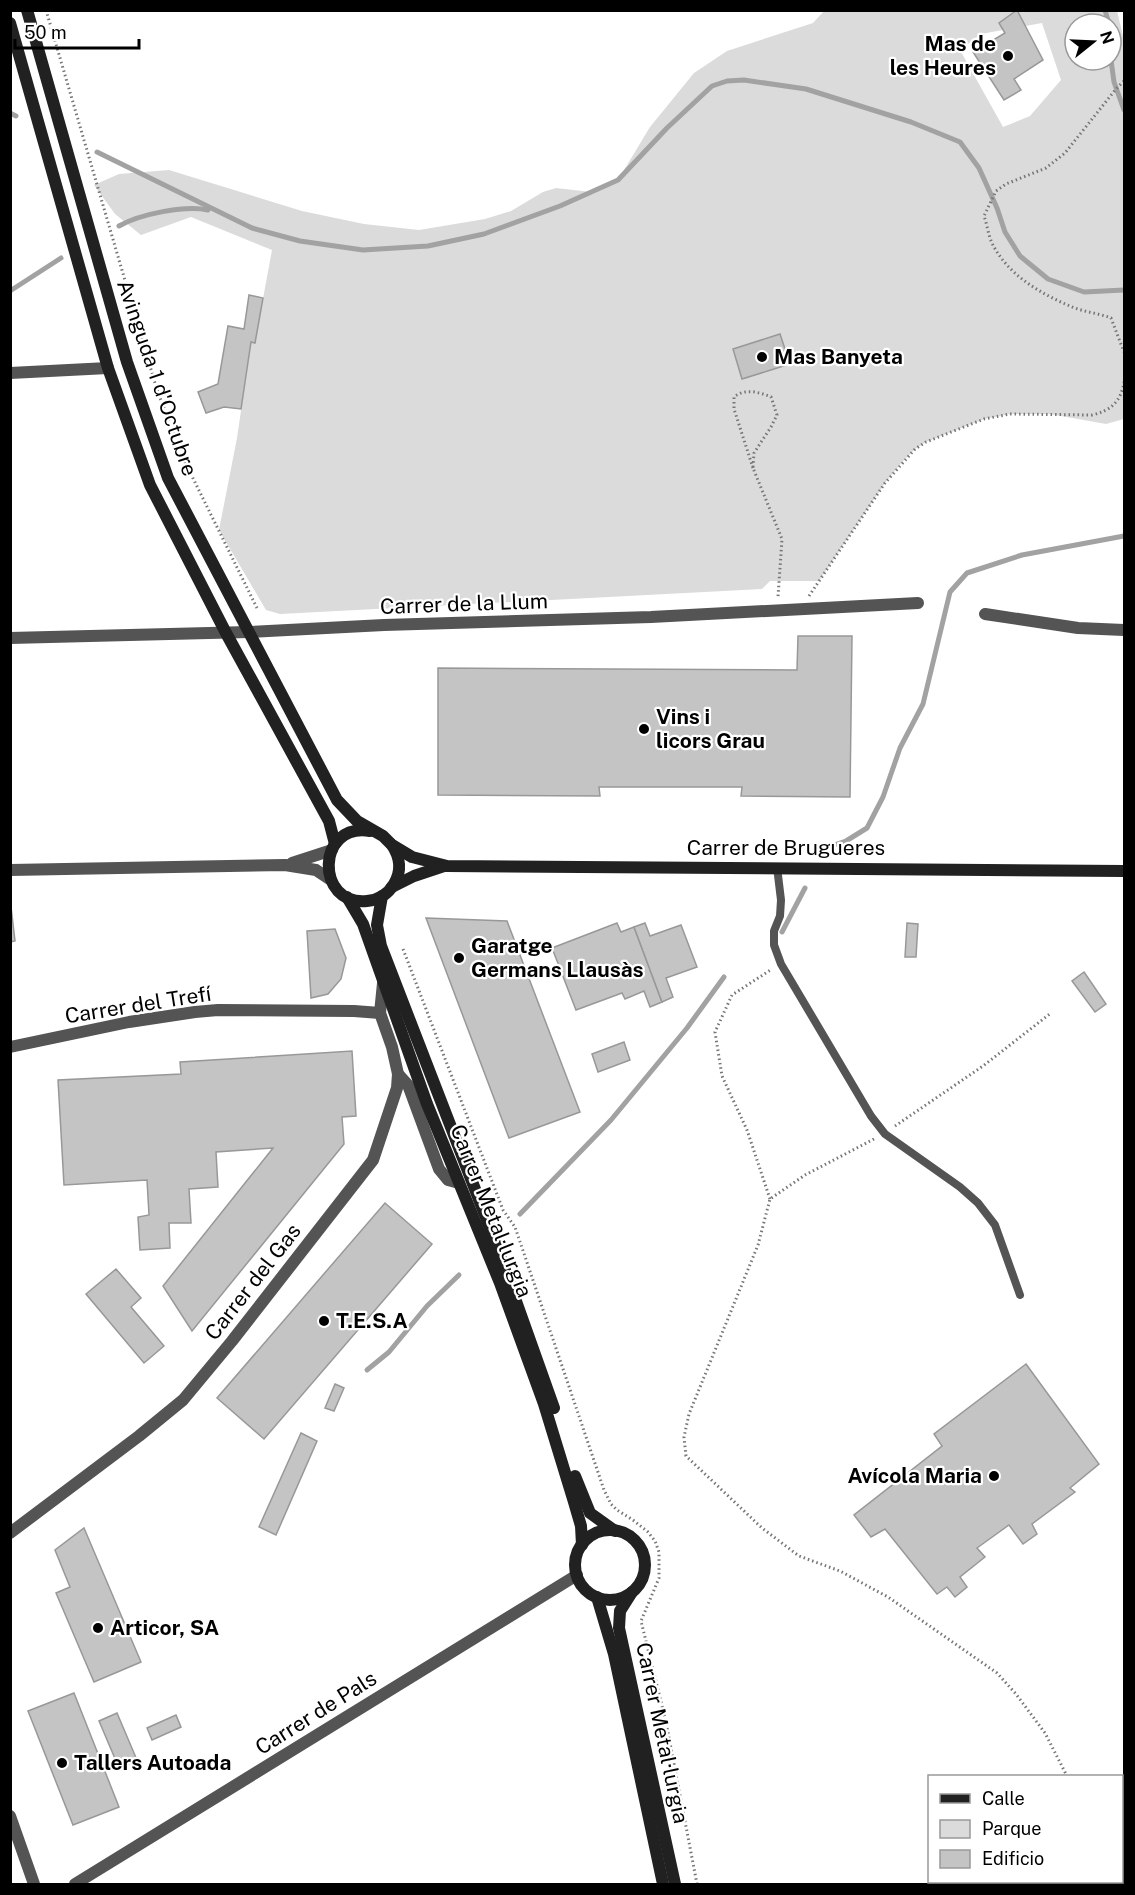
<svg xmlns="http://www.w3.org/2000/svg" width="1135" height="1895" font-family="'Public Sans',sans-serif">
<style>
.green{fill:#dbdbdb;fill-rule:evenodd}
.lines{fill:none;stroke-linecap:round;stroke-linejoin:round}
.stream{stroke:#a2a2a2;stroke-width:5}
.building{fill:#c4c4c4;stroke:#989898;stroke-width:1.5}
.path{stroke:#767676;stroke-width:3;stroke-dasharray:1.5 3;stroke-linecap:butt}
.service{stroke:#545454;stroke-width:8}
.minor{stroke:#545454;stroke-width:12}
.tertiary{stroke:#545454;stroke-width:12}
.secondary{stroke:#212121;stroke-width:12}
.poi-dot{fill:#000;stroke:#fff;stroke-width:2}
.labels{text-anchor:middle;stroke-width:4.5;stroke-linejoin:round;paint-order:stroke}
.poi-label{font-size:21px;font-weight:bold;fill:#000;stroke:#fff;text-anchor:start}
.street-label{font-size:21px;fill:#000;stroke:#fff}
</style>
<rect width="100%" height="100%" fill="#fff"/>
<path class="green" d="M824,11h293l7,29v379l-18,5 -56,-10h-40l-26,5 -58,23 -11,7 -13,13 -17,21 -66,98h-49l-8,8 -482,25 -14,-4 -47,-80 18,-92 14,-96h4l17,-92 -81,-33 -50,18 -26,-21 -21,-29 25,-11 50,-4 133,41 62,13 55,6 66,-11 26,-8 32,-19 13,-4 35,4 27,-12 32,-53 44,-54 33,-22 86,-28zM1042,23l19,57 -31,36 -27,11 -43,-77 21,-16zM1075,24h36v36h-36z"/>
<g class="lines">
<g class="stream">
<polyline points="1105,10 1109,24"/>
<polyline points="1111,60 1114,82 1124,110"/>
<polyline points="10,113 16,116"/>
<polyline points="97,152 252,228 300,241 363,250 428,246 484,234 560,206 618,180 667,128 712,86 727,81 744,80 806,89 911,122 960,142 979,168 997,208 1005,232 1020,256 1048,279 1084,292 1124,290"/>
<path d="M119,226c21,-12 66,-21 89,-16"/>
<polyline points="10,291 61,258"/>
<polyline points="821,856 828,847 846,841 867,828 883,797 900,748 923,704 950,592 967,573 1022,555 1124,536"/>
<polyline points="782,932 805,888"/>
<polyline points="520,1214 611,1120 687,1028 724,977"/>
<polyline points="367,1370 389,1352 427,1306 459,1275"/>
</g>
</g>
<g class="building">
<polygon points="1017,10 1043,60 1014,79 1021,90 1004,100 973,52 1005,33 999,23"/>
<polygon points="249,295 263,298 255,343 251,342 241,409 224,407 206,413 198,392 218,384 228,326 244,329"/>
<polygon points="780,334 790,364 742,379 733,349"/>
<polygon points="798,636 852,636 850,797 741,796 742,787 599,787 600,796 438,795 438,668 797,670"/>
<polygon points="10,898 15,941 10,942"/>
<polygon points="426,918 507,921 580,1112 509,1138"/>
<polygon points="617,923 621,932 634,927 662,1002 650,1007 644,991 625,999 622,993 576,1010 552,948"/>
<polygon points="645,923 650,936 681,925 697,967 666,978 673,997 662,1002 634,927"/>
<polygon points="907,923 918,924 916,957 905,957"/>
<polygon points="335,929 346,958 341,979 328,994 311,998 307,931"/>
<polygon points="1084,972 1106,1004 1095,1012 1072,981"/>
<polygon points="624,1042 630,1060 598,1072 592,1054"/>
<polygon points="352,1051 356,1116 342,1117 344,1144 192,1331 163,1286 273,1148 216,1152 218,1187 189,1189 191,1223 169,1223 170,1248 140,1250 138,1217 149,1215 147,1180 64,1185 58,1080 181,1074 180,1062"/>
<polygon points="385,1203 432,1244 264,1439 217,1398"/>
<polygon points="116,1269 141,1298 131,1307 164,1346 144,1363 86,1294"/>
<polygon points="1026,1364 1099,1464 1070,1488 1075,1492 1032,1524 1037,1534 1023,1544 1009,1525 977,1548 985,1557 960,1577 967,1587 955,1597 947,1587 937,1594 885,1529 871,1537 854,1515 942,1446 934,1434"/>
<polygon points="335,1384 344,1388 334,1411 325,1408"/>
<polygon points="301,1433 317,1441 276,1535 259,1527"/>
<polygon points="84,1528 141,1662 94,1682 56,1593 70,1587 55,1550"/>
<polygon points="74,1693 119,1807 73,1825 28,1711"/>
<polygon points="117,1713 137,1760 119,1768 99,1721"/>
<polygon points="176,1715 181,1727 152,1740 147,1728"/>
</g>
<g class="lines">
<g class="path">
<polyline points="46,10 157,390 185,462 257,608"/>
<path d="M1124,81l-8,8 -51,64 -19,15 -40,16 -10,7 -12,25c3,8 4,18 8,27 15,31 47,50 78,63 13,6 28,7 41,12l13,34"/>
<path d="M753,468l-19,-59v-12c11,-9 25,-5 37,0l6,18 -6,12 -17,26 -1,15 29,71 -4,58"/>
<path d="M809,596l76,-113 30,-34 11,-7 58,-23 26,-5 82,1c18,-4 29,-13 32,-33"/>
<polyline points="403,949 503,1210 515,1227 604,1490 611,1504 617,1510 633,1520 648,1532 655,1541 659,1552 659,1578 641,1621 666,1722 697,1884"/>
<polyline points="895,1126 983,1066 1051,1013"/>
<polyline points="874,1139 805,1175 770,1199 758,1245 689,1414 684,1437 686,1456 762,1528 799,1556 840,1571 888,1597 997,1673 1016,1694 1045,1733 1067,1776"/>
<polyline points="770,1199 747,1130 722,1076 715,1032 732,995 772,969"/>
<polyline points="1112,1882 1113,1884"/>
</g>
<polyline class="service" points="777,867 781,900 780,916 774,931 774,945 781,964 871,1116 885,1134 960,1187 978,1203 995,1225 1020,1295"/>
<g class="minor">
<polyline points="10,373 108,368"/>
<polyline points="985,614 1078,628 1124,630"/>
<polyline points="10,638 249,632 384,625 651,617 918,603"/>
<polyline points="10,1047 129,1022 195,1012 218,1010 354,1011 380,1013"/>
<polyline points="398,1074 408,1085 439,1169 448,1180 459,1183"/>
<polyline points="10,1533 139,1436 183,1400 232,1341 373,1160 397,1088 398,1074 392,1047 380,1013 383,983"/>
<polyline points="10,1816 34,1884"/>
<polyline points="75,1884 577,1575"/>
</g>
<g class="tertiary">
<polyline points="292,863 332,850"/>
<polyline points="10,870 285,865 316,870 331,880"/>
</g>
<g class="secondary">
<polyline points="27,10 127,362 168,478 337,800 357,821 383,836 392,845 412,857 447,866 1124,871"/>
<polyline points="10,23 108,368 150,485 226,633 329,821 335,844"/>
<path d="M370,831c-54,-9 -55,75 -3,70 11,-1 21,-7 27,-17 8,-13 6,-27 -2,-39"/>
<polyline points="392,887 414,876 444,866"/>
<polyline points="382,896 377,925 381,946 490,1228 554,1408"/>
<polyline points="347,897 363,924 427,1104 500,1283 544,1404 574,1502 581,1526 582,1545"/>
<polyline points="575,1476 590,1513 615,1531"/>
<circle cx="610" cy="1565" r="35"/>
<polyline points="632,1592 620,1611 619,1628 675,1884"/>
<polyline points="597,1597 614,1654 663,1884"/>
</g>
</g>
<g class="poi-dot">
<circle cx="1008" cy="56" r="6"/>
<circle cx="762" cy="357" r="6"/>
<circle cx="644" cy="729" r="6"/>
<circle cx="459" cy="958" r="6"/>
<circle cx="324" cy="1321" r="6"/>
<circle cx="994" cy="1476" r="6"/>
<circle cx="98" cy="1628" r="6"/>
<circle cx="62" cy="1763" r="6"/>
</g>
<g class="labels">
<g class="poi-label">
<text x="996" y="51" text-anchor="end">Mas de<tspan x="996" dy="24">les Heures</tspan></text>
<text x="774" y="364">Mas Banyeta</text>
<text x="656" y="724">Vins i<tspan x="656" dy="24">licors Grau</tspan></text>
<text x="471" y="953">Garatge<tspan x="471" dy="24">Germans Llausàs</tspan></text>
<text x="336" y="1328">T.E.S.A</text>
<text x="982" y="1483" text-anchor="end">Avícola Maria</text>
<text x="110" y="1635">Articor, SA</text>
<text x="74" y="1770">Tallers Autoada</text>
</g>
<g class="street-label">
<text transform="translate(157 378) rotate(71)" y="7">Avinguda 1 d'Octubre</text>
<text transform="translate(464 604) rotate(-2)" y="7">Carrer de la Llum</text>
<text x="786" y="855">Carrer de Brugueres</text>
<text transform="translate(138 1005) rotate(-9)" y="7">Carrer del Trefí</text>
<text transform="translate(491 1211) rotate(68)" y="7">Carrer Metal·lurgia</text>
<text transform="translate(253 1282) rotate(-52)" y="7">Carrer del Gas</text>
<text transform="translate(316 1713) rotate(-32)" y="7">Carrer de Pals</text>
<text transform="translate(662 1733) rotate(78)" y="7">Carrer Metal·lurgia</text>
</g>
</g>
<rect width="1135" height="1895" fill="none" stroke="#000000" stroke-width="24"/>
<rect x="928" y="1775" width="195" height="108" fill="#ffffff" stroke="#999999" stroke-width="1.5"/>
<rect x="940" y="1794" width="30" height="9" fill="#212121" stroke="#999999" stroke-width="1.5"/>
<text x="982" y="1805" font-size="18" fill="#000000">Calle</text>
<rect x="940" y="1820" width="30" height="18" fill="#dbdbdb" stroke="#999999" stroke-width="1.5"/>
<text x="982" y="1835" font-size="18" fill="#000000">Parque</text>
<rect x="940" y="1850" width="30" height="18" fill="#c4c4c4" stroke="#999999" stroke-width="1.5"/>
<text x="982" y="1865" font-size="18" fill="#000000">Edificio</text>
<g transform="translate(1093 42) rotate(72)"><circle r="28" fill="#ffffff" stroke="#999999" stroke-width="1.5"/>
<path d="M0-4.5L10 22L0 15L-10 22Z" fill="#000000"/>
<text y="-9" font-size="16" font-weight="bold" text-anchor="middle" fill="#000000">N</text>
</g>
<path d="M15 39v9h124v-9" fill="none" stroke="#000000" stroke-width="3"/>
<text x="24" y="39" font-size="18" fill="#000000" stroke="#ffffff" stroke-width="4.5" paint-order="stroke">50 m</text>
</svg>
